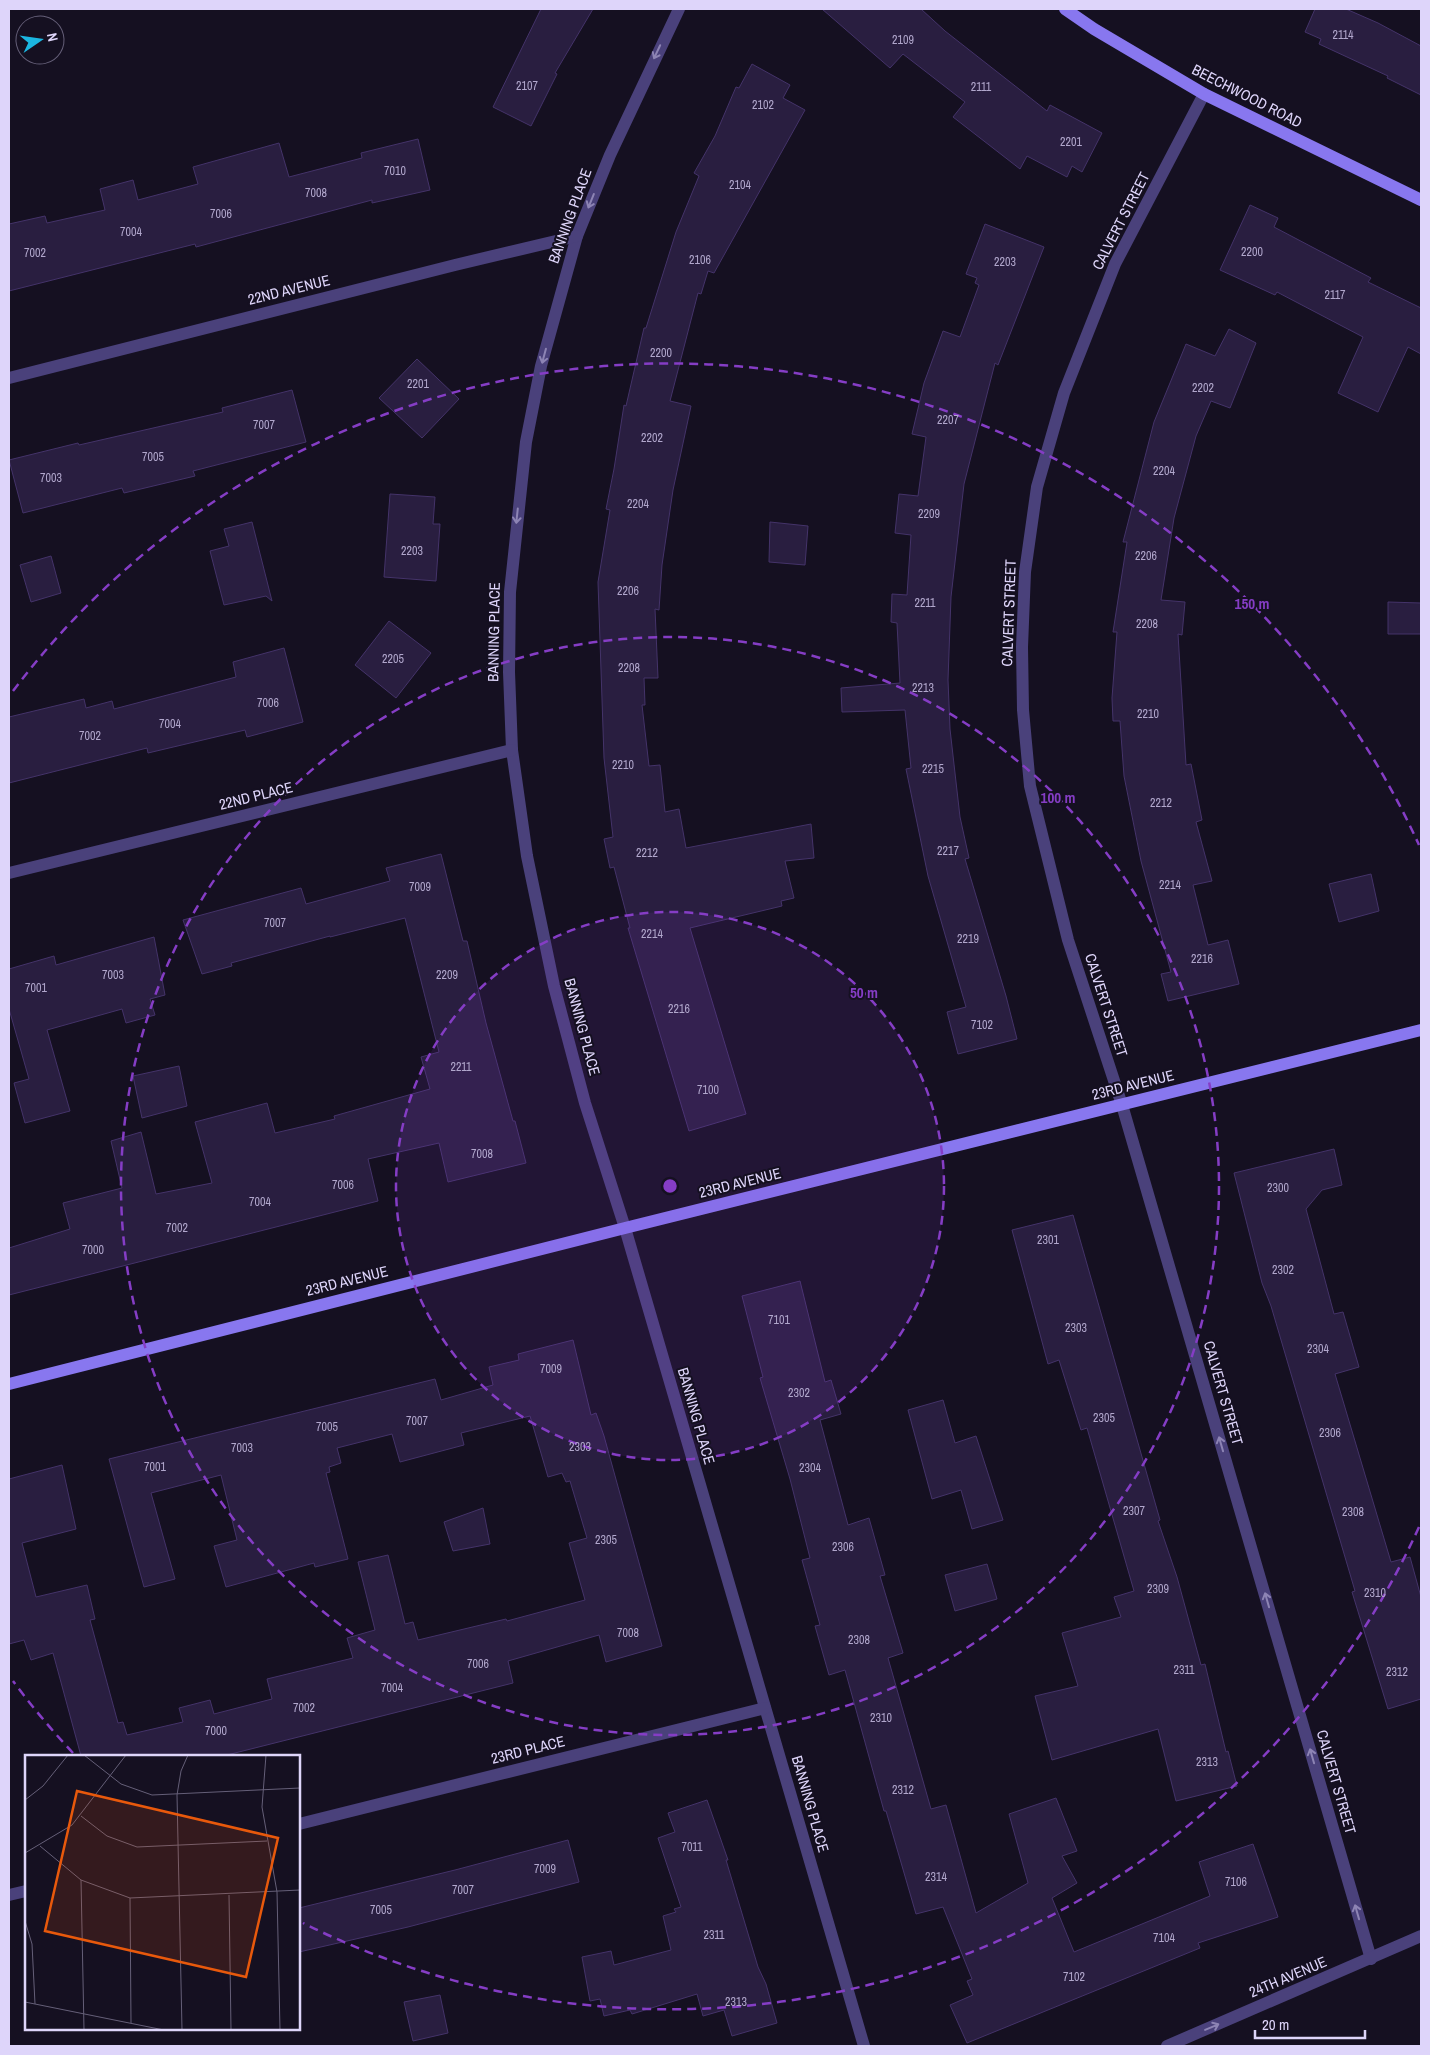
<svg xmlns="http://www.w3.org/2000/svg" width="1430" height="2055" font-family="'Archivo Narrow',sans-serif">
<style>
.building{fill:#291e40;stroke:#443369}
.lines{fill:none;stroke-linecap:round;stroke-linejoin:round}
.street{stroke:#4a417b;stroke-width:12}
.secondary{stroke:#8877ef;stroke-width:12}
.oneway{stroke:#8d84b4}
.ring{fill:none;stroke:#853dc5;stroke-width:2.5;stroke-dasharray:9 6}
.labels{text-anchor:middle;stroke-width:4;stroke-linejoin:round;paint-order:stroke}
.number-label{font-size:12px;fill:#b1a7cc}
.street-label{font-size:15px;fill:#ded5fa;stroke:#151021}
.inset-road{fill:none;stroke:#655f78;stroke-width:1}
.view{fill:#e8590c;fill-opacity:0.15;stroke:#e8590c;stroke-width:2.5}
.inset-edge{fill:none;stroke:#ded5fa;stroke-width:2.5}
.centre{fill:#853dc5;stroke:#151021;stroke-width:2.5}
.ring-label{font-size:15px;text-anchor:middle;font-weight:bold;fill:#853dc5;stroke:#151021;stroke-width:4;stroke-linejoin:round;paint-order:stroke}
</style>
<rect width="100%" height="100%" fill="#151021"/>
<g class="building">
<polygon points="541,9 593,9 555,73 557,74 531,126 493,107"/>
<polygon points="822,9 921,9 945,31 1047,111 1050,105 1102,133 1082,172 1072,166 1067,177 1027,156 1020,169 953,117 965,102 903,54 890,68"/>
<polygon points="1315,9 1346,9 1378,23 1421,46 1421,95 1387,78 1388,76 1319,44 1321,39 1305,32"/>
<polygon points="752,64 790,85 783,98 805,110 714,273 708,271 701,294 698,293 670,401 691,406 673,490 662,565 659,610 655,609 658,678 644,678 645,705 642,705 649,766 660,765 665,812 679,809 686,848 811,824 814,858 785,861 794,898 781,901 782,906 690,928 746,1114 689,1131 628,928 630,928 614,867 610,868 604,839 613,837 604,758 598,582 610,510 606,509 614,469 624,405 626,406 644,328 646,328 676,232 699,176 694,173 715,136 736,87 739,88"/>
<polygon points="418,139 430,190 372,203 372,200 196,247 195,244 9,291 9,224 45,216 47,223 105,210 100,189 133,180 138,200 198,184 193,167 279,143 289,177 362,158 361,153"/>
<polygon points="1250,205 1278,218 1274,227 1371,278 1368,282 1421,308 1421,354 1408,347 1378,412 1338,393 1363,337 1277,292 1275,295 1220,270"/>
<polygon points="985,224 1044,247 998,365 995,363 964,484 951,597 948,680 950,729 960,817 969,858 965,859 1006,996 1017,1039 958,1054 947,1012 966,1007 928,876 906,769 911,768 905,710 842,712 841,688 900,683 897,623 891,622 892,594 907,595 911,535 895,533 899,494 918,496 926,437 912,434 924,383 943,331 960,337 979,285 975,283 977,278 966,274"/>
<polygon points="1229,329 1256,343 1230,408 1211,401 1196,436 1174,518 1161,600 1185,602 1182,635 1178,634 1186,765 1191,764 1202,820 1196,822 1212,881 1193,885 1208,945 1228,940 1239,984 1168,1001 1161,974 1171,972 1141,861 1124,776 1120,721 1113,721 1112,698 1117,632 1113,632 1127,542 1123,542 1154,422 1186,344 1215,356"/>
<polygon points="417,359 459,399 422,438 379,398"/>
<polygon points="292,390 306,442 193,471 195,476 124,493 122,488 23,513 9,460 78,443 79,445 223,412 222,408"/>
<polygon points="390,494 435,497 433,524 440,524 436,581 384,577"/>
<polygon points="252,522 272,601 266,596 224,605 210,551 229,546 224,529"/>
<polygon points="770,522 808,526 805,565 769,562"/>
<polygon points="51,556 61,593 31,602 20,565"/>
<polygon points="1388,602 1421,603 1421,634 1388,634"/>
<polygon points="389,621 431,653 396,698 355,665"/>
<polygon points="284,648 303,722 247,737 245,730 148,753 147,748 9,783 9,717 84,699 86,708 112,701 114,709 236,677 233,662"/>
<polygon points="441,854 463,941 467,941 486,1023 513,1121 515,1121 526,1163 448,1182 439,1143 368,1159 378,1201 9,1295 9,1248 70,1229 63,1203 122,1188 111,1141 141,1132 156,1194 212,1183 195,1122 267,1103 275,1133 335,1119 334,1116 430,1089 421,1057 439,1052 405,918 330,937 330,936 231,963 232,966 202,974 183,920 301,888 306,904 390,881 386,868"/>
<polygon points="1371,874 1379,911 1339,922 1329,884"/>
<polygon points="154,937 165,995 150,999 155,1015 126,1023 122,1009 47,1030 70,1111 25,1123 14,1083 29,1079 9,1009 9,969 54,956 56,965"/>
<polygon points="179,1066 187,1106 142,1118 133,1076"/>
<polygon points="1334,1149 1342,1185 1322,1190 1306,1209 1334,1314 1343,1312 1359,1367 1335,1374 1391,1562 1410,1557 1421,1597 1421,1699 1388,1709 1352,1592 1355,1591 1271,1306 1262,1283 1234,1173"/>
<polygon points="1073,1215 1160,1520 1158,1521 1177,1577 1201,1665 1205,1664 1226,1752 1228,1751 1237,1786 1176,1801 1158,1729 1052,1760 1035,1696 1078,1686 1062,1633 1121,1617 1114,1597 1134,1591 1087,1428 1081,1430 1059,1360 1048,1364 1012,1230"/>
<polygon points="800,1281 825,1382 831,1380 841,1414 820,1420 848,1525 869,1518 885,1575 880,1576 903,1653 888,1658 931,1809 946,1805 976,1913 1028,1883 1009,1814 1056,1798 1077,1851 1062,1856 1077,1883 1052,1898 1074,1952 1210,1896 1199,1862 1253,1844 1278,1917 1198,1943 1200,1948 967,2043 950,2005 973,1995 967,1981 972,1979 943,1907 916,1914 886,1811 884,1811 845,1670 829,1675 815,1626 820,1625 802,1560 810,1558 790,1479 760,1378 763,1377 742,1296"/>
<polygon points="573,1340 591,1415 596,1413 604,1436 662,1646 606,1662 599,1635 508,1661 513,1683 223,1756 81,1756 53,1653 31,1660 24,1640 9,1644 9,1479 62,1465 76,1529 22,1543 36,1597 87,1585 95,1619 90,1620 118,1723 123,1722 127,1735 183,1722 179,1708 210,1700 214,1714 272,1699 267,1679 353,1658 347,1638 375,1630 358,1562 388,1555 405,1624 413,1622 418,1640 506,1619 507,1621 585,1600 569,1543 587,1538 570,1481 566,1482 562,1473 548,1477 530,1416 461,1433 464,1445 400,1462 392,1434 337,1448 341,1463 329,1467 330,1472 326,1473 348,1559 315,1567 314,1563 226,1587 214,1546 237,1540 221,1475 151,1493 175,1579 144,1587 109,1459 435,1379 441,1400 493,1385 489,1367 519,1360 518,1354"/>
<polygon points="943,1400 955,1443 976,1436 1003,1520 972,1529 961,1490 932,1499 908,1410"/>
<polygon points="483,1508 490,1544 453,1551 444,1522"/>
<polygon points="987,1564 997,1599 955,1611 945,1575"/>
<polygon points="707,1800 728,1860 726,1860 758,1967 766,1984 777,2023 732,2036 724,2010 703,2016 697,1994 632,2014 630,2010 604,2016 600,1999 590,2001 582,1957 611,1951 614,1965 671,1950 663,1916 676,1912 674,1909 681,1907 658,1838 675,1832 668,1813"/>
<polygon points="568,1840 579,1882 408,1927 299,1952 299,1908 455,1870"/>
<polygon points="440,1995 448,2033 413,2041 404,2002"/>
</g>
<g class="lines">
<g class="street">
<polyline points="679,9 610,155 577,236 541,366 526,442 510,592 509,672 512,750 527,856 554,986 585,1103 625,1228 864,2046"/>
<polyline points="1204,94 1115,264 1064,393 1037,487 1025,572 1022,647 1023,710 1030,786 1068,940 1122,1105 1371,1959"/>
<polyline points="9,378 455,265 577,236"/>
<polyline points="9,873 512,750"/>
<polyline points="299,1824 765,1708"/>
<polyline points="9,1895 26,1891"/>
<polyline points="1167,2046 1421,1936"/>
</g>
<g class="secondary">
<polyline points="1065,9 1094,29 1204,94 1421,200"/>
<polyline points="9,1384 625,1228 1421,1030"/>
</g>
</g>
<defs><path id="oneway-shaft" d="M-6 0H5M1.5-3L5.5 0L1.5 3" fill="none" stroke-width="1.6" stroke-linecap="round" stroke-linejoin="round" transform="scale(1.25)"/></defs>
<g class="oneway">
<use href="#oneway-shaft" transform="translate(657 52) rotate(115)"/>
<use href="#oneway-shaft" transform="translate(591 201) rotate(112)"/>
<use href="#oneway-shaft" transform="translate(544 356) rotate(105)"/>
<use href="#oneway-shaft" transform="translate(517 516) rotate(96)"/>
<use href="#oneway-shaft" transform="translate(1221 1444) rotate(-106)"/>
<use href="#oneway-shaft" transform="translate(1267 1600) rotate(-106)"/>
<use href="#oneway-shaft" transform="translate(1312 1756) rotate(-106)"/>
<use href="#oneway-shaft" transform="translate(1357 1912) rotate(-106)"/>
<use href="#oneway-shaft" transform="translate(1212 2027) rotate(-23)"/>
</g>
<circle cx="670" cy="1186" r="274" fill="#853dc5" fill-opacity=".12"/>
<g class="ring">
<circle cx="670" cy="1186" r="274"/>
<circle cx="670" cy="1186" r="549"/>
<path d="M1419 1527A823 823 0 0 1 303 1923M73 1753A823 823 0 0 1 13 1681M13 691A823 823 0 0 1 1419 845"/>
</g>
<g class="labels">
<g class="number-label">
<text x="1343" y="39">2114</text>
<text x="903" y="44">2109</text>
<text x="527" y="90">2107</text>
<text x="981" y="91">2111</text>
<text x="763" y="109">2102</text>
<text x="1071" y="146">2201</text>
<text x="395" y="175">7010</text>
<text x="740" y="189">2104</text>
<text x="316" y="197">7008</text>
<text x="221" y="218">7006</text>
<text x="131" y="236">7004</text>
<text x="1252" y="256">2200</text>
<text x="35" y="257">7002</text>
<text x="700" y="264">2106</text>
<text x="1005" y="266">2203</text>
<text x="1335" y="299">2117</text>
<text x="661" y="357">2200</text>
<text x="418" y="388">2201</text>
<text x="1203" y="392">2202</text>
<text x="948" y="424">2207</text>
<text x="264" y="429">7007</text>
<text x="652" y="442">2202</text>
<text x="153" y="461">7005</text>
<text x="1164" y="475">2204</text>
<text x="51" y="482">7003</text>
<text x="638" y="508">2204</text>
<text x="929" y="518">2209</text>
<text x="412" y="555">2203</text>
<text x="1146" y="560">2206</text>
<text x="628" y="595">2206</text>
<text x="925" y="607">2211</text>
<text x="1147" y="628">2208</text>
<text x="393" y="663">2205</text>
<text x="629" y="672">2208</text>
<text x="923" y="692">2213</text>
<text x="268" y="707">7006</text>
<text x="1148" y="718">2210</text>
<text x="170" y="728">7004</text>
<text x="90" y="740">7002</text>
<text x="623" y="769">2210</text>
<text x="933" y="773">2215</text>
<text x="1161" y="807">2212</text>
<text x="948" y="855">2217</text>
<text x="647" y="857">2212</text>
<text x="1170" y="889">2214</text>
<text x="420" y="891">7009</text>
<text x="275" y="927">7007</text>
<text x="652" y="938">2214</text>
<text x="968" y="943">2219</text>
<text x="1202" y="963">2216</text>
<text x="113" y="979">7003</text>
<text x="447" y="979">2209</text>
<text x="36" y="992">7001</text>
<text x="679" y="1013">2216</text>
<text x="982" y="1029">7102</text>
<text x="461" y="1071">2211</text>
<text x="708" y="1094">7100</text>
<text x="482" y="1158">7008</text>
<text x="343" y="1189">7006</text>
<text x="1278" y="1192">2300</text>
<text x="260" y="1206">7004</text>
<text x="177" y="1232">7002</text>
<text x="1048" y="1244">2301</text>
<text x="93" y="1254">7000</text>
<text x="1283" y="1274">2302</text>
<text x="779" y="1324">7101</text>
<text x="1076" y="1332">2303</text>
<text x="1318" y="1353">2304</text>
<text x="551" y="1373">7009</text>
<text x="799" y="1397">2302</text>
<text x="1104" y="1422">2305</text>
<text x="417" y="1425">7007</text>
<text x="327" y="1431">7005</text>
<text x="1330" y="1437">2306</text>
<text x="580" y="1451">2303</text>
<text x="242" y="1452">7003</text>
<text x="155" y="1471">7001</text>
<text x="810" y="1472">2304</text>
<text x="1134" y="1515">2307</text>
<text x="1353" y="1516">2308</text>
<text x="606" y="1544">2305</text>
<text x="843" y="1551">2306</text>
<text x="1158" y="1593">2309</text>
<text x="1375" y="1597">2310</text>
<text x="628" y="1637">7008</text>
<text x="859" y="1644">2308</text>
<text x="478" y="1668">7006</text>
<text x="1184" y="1674">2311</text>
<text x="1397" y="1676">2312</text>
<text x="392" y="1692">7004</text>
<text x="304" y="1712">7002</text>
<text x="881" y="1722">2310</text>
<text x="216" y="1735">7000</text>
<text x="1207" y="1766">2313</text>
<text x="903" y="1794">2312</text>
<text x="692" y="1851">7011</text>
<text x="545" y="1873">7009</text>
<text x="936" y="1881">2314</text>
<text x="1236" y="1886">7106</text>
<text x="463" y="1894">7007</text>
<text x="381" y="1914">7005</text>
<text x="714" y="1939">2311</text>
<text x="1164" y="1942">7104</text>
<text x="1074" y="1981">7102</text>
<text x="736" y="2006">2313</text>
</g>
<g class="street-label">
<text transform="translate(1247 96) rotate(27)" y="5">BEECHWOOD ROAD</text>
<text transform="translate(570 216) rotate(-70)" y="5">BANNING PLACE</text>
<text transform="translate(1121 221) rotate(-63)" y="5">CALVERT STREET</text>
<text transform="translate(289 290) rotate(-14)" y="5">22ND AVENUE</text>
<text transform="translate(1009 613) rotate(-88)" y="5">CALVERT STREET</text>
<text transform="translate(494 632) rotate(-89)" y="5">BANNING PLACE</text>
<text transform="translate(256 796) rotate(-14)" y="5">22ND PLACE</text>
<text transform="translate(1106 1005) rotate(72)" y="5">CALVERT STREET</text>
<text transform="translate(582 1027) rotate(75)" y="5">BANNING PLACE</text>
<text transform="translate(1133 1085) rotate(-14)" y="5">23RD AVENUE</text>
<text transform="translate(740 1183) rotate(-14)" y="5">23RD AVENUE</text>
<text transform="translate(347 1281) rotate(-14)" y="5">23RD AVENUE</text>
<text transform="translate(1223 1393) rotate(74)" y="5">CALVERT STREET</text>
<text transform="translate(696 1416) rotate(74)" y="5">BANNING PLACE</text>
<text transform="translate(528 1750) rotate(-14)" y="5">23RD PLACE</text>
<text transform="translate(1336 1782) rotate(74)" y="5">CALVERT STREET</text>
<text transform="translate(810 1804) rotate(74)" y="5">BANNING PLACE</text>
<text transform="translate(1288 1977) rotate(-23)" y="5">24TH AVENUE</text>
</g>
</g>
<g transform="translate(25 1755)">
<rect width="275" height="275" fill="#151021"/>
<path class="inset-road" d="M59,0l37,29 31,11 148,-7M241,0l-4,52 15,85 3,138M0,45l18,-14 25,-31M56,61l26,20 30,11 130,-6M15,91l41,34 49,18 170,-8M0,98l47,-28 54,-70M56,125l3,150M204,140l2,135M105,143l1,125M0,166l7,23 3,60M0,247l139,28M157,275l-5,-235 4,-24 7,-16"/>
<path class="view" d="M52,36l201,47 -32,139 -201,-46z"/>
<rect width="275" height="275" class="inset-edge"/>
</g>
<circle cx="670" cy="1186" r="8" class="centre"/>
<g class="ring-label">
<text x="1252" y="609">150 m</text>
<text x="1058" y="803">100 m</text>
<text x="864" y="998">50 m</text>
</g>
<rect width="1430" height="2055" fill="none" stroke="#ded5fa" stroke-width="20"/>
<g transform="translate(40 40) rotate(77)"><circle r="24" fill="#151021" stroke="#655f78"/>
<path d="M0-4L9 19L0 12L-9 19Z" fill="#1bb6e1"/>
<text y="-8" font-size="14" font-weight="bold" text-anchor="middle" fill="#ded5fa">N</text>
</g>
<path d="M1255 2030v8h110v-8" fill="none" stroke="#ded5fa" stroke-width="2.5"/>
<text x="1262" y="2030" font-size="15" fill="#ded5fa" stroke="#151021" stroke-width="4" paint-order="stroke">20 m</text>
</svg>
